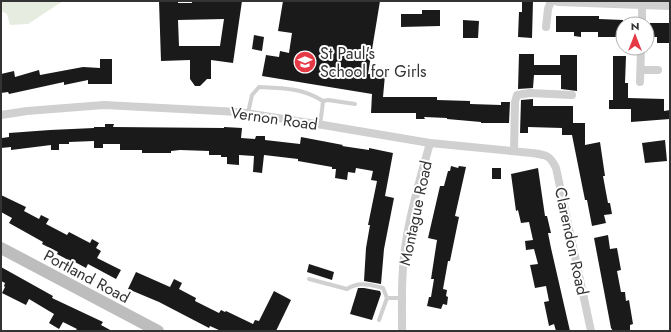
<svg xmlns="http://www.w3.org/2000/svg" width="671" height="332" font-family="Jost,sans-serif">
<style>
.green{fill:#e6ecdf}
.building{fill:#1a1a1a;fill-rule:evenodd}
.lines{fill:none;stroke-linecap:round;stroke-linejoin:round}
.service{stroke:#d0d0d0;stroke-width:4}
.minor{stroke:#d0d0d0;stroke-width:8}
.secondary{stroke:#bdbdbd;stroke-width:12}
.labels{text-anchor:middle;stroke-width:4;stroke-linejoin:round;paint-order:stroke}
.poi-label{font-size:16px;fill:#333;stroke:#fff;text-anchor:start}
.street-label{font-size:16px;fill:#333;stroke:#fff}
</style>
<rect width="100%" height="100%" fill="#fff"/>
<polygon class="green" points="1,1 63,1 28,24 10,25 7,14 1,11"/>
<g class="building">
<path d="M159,1h19v2h14v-2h50l-9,62 -22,-3v19h-4l-7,7h-5l-5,-7v-19l-29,1zM224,19l-4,27h-41l-1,-26z"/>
<polygon points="283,1 380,1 368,74 385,75 383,97 437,97 437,100 470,101 470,104 501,105 501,102 510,102 509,123 481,123 481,122 447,119 447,118 424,117 425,119 416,119 416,113 371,113 372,94 262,76 266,55 279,57 280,51 289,53 292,33 278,31"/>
<polygon points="522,1 533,1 532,38 518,37 519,12 522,12"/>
<polygon points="422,10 440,10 440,26 401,27 401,14 422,14"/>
<polygon points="556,16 599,16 599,19 623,20 623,34 618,34 618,37 598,37 598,32 581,32 581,37 574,36 574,32 556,32"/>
<polygon points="463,20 479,21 478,38 463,38"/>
<polygon points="650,23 670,23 670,43 657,43 657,37 650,37"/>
<polygon points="254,35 264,37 262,51 252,49"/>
<polygon points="519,54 534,54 534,65 560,65 560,55 577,55 577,91 561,89 561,75 534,75 533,88 518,89"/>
<polygon points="613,56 626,56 625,83 628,83 628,98 664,99 664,111 670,110 670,119 631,122 631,109 609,109 609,100 613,100"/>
<polygon points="100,59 112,59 112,84 88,84 88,80 64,85 64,82 9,94 8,92 1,93 1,74 14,71 15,77 39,70 40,75 83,67 100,68"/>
<polygon points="533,99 533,106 573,106 573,123 585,123 585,145 600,142 605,176 603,176 605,187 608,203 610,203 612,214 604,215 606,223 592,226 587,200 585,200 572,135 562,135 562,128 528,127 528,133 520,133 521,100"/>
<polygon points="105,124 114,124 113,127 224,128 224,127 242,128 241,138 255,139 256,136 265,136 265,140 300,144 301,137 343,145 342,146 369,150 369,148 393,153 385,196 394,198 384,249 381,284 364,281 366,248 370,225 368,225 377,181 371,180 373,171 356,168 355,173 348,172 347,180 335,178 336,169 332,169 332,167 298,161 298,159 264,155 262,173 253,172 254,156 239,155 239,165 227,164 227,157 221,157 221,155 209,155 209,151 180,150 171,151 171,153 142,153 142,150 120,150 120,144 103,144 103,148 94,148 94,141 69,142 69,144 59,144 59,150 51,150 51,145 11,150 11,147 1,148 2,138 9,137 9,133 50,130 94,128 94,127 105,127"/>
<polygon points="665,140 667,161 645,163 642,143"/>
<polygon points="451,166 458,168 459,166 466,167 455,216 459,217 450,261 448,261 443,289 447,290 446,296 448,297 447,305 443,304 441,309 427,306 429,297 431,297 434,279 431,279 437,240 428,238 440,186 444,186 448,171 450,171"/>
<rect x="492" y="168" width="9" height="11"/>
<polygon points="538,168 545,216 547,216 551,233 548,233 551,248 570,331 556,331 554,324 549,326 544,302 549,301 546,286 535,288 530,265 538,264 534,249 526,250 525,241 533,240 529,222 521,223 518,210 516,211 511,174"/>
<polygon points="1,195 26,207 24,211 39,219 41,215 49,219 46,224 67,235 69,232 90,243 92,239 99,243 96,248 101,251 97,258 121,270 116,279 88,264 86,268 73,261 72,262 57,254 58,252 42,244 43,242 9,223 12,218 1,212"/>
<polygon points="608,235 610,249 617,248 621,270 617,271 621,292 625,292 626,301 629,300 633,324 630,325 630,331 613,331 611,328 594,238"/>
<polygon points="309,264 334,272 332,280 307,272"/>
<polygon points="1,267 53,296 52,298 103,322 101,325 112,331 75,331 77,329 63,322 59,329 49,323 54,314 29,299 26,305 2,293 5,287 4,286 5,283 1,281"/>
<polygon points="136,272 170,287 174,279 182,283 179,289 196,298 195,301 219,313 221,310 225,312 226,311 253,324 255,320 259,321 274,291 291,300 276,331 221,331 210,326 209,328 159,302 128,289"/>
<polygon points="358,288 364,288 380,291 381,294 372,320 350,314"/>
</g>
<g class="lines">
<g class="service">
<polyline points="323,101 328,100 355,104"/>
<path d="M248,113l4,-18 7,-8c24,1 43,1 64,14l-1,9 -2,14"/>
<path d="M309,279l38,10c13,-8 22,-4 36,-1l4,10"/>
<polyline points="379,320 387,298 402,298"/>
</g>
<g class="minor">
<polyline points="555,1 558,2 670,6"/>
<polyline points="642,24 642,6"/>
<polyline points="546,27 548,9 551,1"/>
<polyline points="641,70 658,70"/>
<polyline points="640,82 641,48"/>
<path d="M1,115l26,-4 77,-6 135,7 84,13 107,18 102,10c14,2 18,2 24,15l35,163"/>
<polyline points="514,151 515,102 517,95 530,93 572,95"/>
<path d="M402,331c0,-30 -1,-60 4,-89 5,-34 15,-66 24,-99"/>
</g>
<polyline class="secondary" points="1,248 158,331"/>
</g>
<defs>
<g id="school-disc" transform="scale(1.15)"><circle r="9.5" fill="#e63946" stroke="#fff"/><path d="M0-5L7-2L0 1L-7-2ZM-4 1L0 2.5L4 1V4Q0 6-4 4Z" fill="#fff"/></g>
</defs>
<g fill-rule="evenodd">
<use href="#school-disc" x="305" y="62"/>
</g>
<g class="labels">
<g class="poi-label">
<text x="320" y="59">St Paul's<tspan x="320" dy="18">School for Girls</tspan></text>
</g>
<g class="street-label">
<text transform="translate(274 118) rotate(8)" y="6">Vernon Road</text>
<text transform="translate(415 213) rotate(-78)" y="6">Montague Road</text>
<text transform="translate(572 241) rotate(78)" y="6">Clarendon Road</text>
<text transform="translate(87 276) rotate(28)" y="6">Portland Road</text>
</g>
</g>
<rect width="671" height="332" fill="none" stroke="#333333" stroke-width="4"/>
<g transform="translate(635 36)"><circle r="19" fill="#ffffff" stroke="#adadad"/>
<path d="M0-3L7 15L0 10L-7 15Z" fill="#e63946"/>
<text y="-6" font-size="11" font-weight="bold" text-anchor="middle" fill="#333333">N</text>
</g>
</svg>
